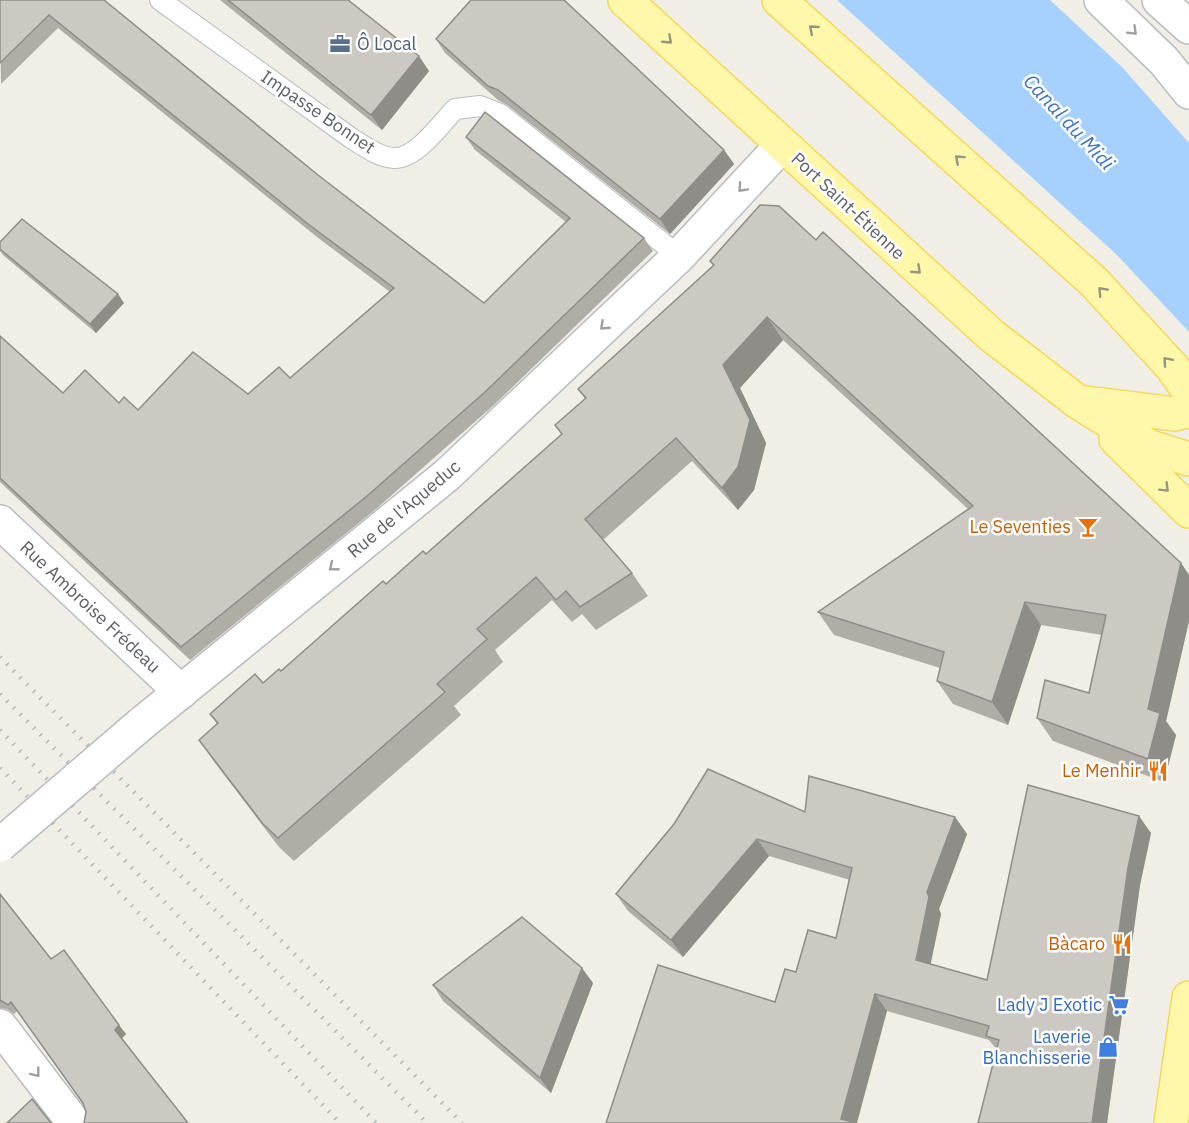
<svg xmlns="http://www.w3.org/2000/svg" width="1189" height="1123" font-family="'IBM Plex Sans',sans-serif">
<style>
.water{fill:#a6d1ff}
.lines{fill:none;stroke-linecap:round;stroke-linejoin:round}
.service-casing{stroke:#babcc2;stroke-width:22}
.minor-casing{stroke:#babcc2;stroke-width:36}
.secondary-casing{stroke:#bbbdc4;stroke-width:36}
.primary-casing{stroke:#f8d757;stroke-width:36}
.service{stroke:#fff;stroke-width:20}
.minor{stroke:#fff;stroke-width:33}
.secondary{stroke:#fff;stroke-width:33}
.primary{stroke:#fff8ab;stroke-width:33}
.rail{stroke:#b6b7b7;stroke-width:4.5;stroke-dasharray:1.5 8;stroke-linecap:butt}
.minor-bridge-casing{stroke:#babcc2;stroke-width:36;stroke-linecap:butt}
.minor-bridge{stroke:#fff;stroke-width:33}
.wall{fill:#afada6}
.shaded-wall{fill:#8e8d87}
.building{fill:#cbc9c1;stroke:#8e8d87;stroke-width:1.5}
.oneway{stroke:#96957e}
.oneway2{stroke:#9ea0a3}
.labels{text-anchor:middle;stroke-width:5;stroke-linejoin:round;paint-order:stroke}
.service-label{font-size:18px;fill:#4e5e75;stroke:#fff;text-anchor:start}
.street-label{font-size:18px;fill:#5d6066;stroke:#fff}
.food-label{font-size:18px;fill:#c56008;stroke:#fff;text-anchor:end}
.shop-label{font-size:18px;fill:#366cbe;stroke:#fff;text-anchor:end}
.water-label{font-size:20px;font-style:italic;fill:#4074c0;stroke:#fff}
</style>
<rect width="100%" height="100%" fill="#f0eee5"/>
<polygon class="water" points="837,0 1050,0 1122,67 1189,143 1189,332 1117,255"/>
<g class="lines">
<g class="service-casing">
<path id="service" d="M160,0l191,138c13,8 27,19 43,20 22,1 47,-34 61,-49l25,-3 20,8 179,142"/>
</g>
<g class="minor-casing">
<g id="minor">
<polyline points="1159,0 1189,27"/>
<polyline points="0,522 181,692"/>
<polyline points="141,724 447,475 679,256 782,145"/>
<polyline points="0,1026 74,1123"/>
</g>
</g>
<g class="secondary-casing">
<polyline id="secondary" points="1101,0 1164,61 1189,92"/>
</g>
<g class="primary-casing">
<g id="primary">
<polyline points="625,0 991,335 1078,402 1150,447 1189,459"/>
<polyline points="779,0 1094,282 1172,367 1189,391"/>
<polyline points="1086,403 1175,414 1189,410"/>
<polyline points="1116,439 1189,511"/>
<polyline points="1171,1123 1189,998"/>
</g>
</g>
<use href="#service" class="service"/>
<use href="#minor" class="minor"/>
<use href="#secondary" class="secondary"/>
<use href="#primary" class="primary"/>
<g class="rail">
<polyline points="0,657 462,1123"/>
<polyline points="0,694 427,1123"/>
<polyline points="0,730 376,1123"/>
<polyline points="0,768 340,1123"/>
</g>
<g class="minor-bridge-casing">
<polyline id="minor-bridge" points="0,845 141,724"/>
</g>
<use href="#minor-bridge" class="minor-bridge"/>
</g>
<g class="wall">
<polygon points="0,0 104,0 318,175 484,303 566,222 475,150 466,137 644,238 653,251 494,405 376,509 190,660 0,482 0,336 63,393 119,403 138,410 248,394 290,378 390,292 317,237 58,28 1,84"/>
<polygon points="220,0 348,0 429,71 382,130"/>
<polygon points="436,39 724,150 734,164 670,234 507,105 498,100 445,53"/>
<polygon points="0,242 124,303 96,333 3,255 0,251"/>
<polygon points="710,261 1181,563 1189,575 1189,621 1166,721 1176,735 1164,782 1053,741 1037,718 1089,693 1102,635 1041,625 1008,725 953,704 937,681 940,668 834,635 818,612 968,509 783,340 740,388 766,443 754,490 738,510 692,461 603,540 632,573 648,596 596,630 582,614 572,622 552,600 495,650 503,662 454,706 461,715 294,861 279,847 215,763 199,740 217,724 210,714 263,683 281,671 386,584 426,554 562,434 555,425 585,399 578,389 713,266"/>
<polygon points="805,812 955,817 967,834 939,909 941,914 930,964 987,980 1151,833 1140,885 1107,1123 978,1123 997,1050 989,1040 887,1011 775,1002 796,972 836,938 850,880 769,856 683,957 628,911 616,894"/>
<polygon points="0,894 51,959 126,1034 121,1039 85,1122 86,1112 83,1104 17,1011 14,1014 7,1009 0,1008"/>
<polygon points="593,983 551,1093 443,1001 433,985"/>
</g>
<g class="shaded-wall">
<polygon points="419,56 429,71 382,130 371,115"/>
<polygon points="724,150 734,164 670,234 660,219"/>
<polygon points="118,294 124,303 96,333 90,324"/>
<polygon points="767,317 783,340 740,388 766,443 754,490 738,510 722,488 723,365"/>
<polygon points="1181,563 1189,575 1189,621 1166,721 1176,735 1164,782 1148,759 1148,709"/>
<polygon points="1025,602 1041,625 1008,725 992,702"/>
<polygon points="1139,816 1151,833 1140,885 1107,1123 1092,1123 1128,868"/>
<polygon points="955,817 967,834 939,909 941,914 928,977 916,960 927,892"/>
<polygon points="757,839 769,856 683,957 671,940"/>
<polygon points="582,968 593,983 551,1093 540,1078"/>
<polygon points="875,994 887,1011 857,1123 841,1119"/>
<polygon points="119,1025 126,1034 121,1039 115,1030"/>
</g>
<g class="building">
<polygon points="0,0 104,0 318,175 484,303 570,218 466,137 485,112 644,238 485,392 367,496 181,647 0,478 0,336 63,393 85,370 119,403 124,397 138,410 193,352 248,394 279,367 290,378 394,288 308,224 49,15 0,63"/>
<polygon points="228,0 348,0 419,56 371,115"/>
<polygon points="471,0 564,0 724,150 660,219 498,90 488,86 436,39"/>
<polygon points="760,205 779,206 816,240 823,232 1181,563 1148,709 1160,713 1148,759 1037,718 1045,680 1089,693 1106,615 1025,602 992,702 937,681 944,652 818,612 973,506 767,317 723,365 750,420 738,467 722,488 676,438 585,519 632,573 580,607 566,591 556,600 536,577 477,629 487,639 437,684 445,692 278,838 263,824 199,740 218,723 210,714 255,674 263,683 279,669 281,671 383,581 386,584 423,551 426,554 562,434 555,425 586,398 578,389 714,265 710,261"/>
<polygon points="22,219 118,294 90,324 0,249 0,242"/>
<polygon points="708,769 805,812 809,776 955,817 927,892 929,897 916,960 987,980 1028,785 1139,816 1128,868 1092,1123 978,1123 999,1040 986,1036 989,1026 875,994 841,1119 856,1123 606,1123 658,965 775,1002 785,969 796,972 808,930 836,938 852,868 757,839 671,940 616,894 674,824"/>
<polygon points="0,894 51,959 64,950 119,1025 115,1030 188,1123 84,1123 86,1112 83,1103 11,1002 8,1005 0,1000"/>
<polygon points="522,917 582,968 540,1078 433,985"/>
<polygon points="32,1099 51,1123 7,1123"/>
</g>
<defs><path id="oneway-chevron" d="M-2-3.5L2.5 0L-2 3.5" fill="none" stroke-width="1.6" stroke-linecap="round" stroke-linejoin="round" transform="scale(1.5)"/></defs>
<g class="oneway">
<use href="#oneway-chevron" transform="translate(813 29) rotate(-139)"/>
<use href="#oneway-chevron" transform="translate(668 40) rotate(43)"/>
<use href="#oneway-chevron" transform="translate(959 159) rotate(-138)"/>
<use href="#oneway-chevron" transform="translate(917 270) rotate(43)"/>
<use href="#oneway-chevron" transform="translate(1102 291) rotate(-133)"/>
<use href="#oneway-chevron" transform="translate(1167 361) rotate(-131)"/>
<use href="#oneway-chevron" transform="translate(1165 488) rotate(45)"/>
</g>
<g class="oneway2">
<use href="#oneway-chevron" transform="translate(1133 31) rotate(44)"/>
<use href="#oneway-chevron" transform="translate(742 188) rotate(133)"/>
<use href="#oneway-chevron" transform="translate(604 326) rotate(137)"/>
<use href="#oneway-chevron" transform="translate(333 567) rotate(141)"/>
<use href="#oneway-chevron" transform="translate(36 1073) rotate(52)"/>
</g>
<defs>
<g id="office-bare" transform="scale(1.62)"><path d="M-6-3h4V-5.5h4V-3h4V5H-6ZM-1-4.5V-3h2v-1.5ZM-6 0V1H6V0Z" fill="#5c6f8a" stroke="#fff" stroke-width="2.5" paint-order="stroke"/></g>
<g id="bar-bare" transform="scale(1.62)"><path d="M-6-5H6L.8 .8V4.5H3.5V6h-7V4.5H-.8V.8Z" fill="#e8710a" stroke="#fff" stroke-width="2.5" paint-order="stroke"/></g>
<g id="restaurant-bare" transform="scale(1.62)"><path d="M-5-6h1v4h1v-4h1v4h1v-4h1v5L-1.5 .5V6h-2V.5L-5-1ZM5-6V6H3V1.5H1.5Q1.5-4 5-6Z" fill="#e8710a" stroke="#fff" stroke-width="2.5" paint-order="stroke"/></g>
<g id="supermarket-bare" transform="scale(1.62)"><path d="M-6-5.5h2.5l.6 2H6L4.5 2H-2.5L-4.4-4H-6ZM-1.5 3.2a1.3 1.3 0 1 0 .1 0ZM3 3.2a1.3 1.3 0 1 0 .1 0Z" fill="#3f7fe0" stroke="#fff" stroke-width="2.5" paint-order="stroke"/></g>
<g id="shop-bare" transform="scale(1.62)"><path d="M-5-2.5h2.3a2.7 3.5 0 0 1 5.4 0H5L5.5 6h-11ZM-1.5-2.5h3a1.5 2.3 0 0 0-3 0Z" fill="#3f7fe0" stroke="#fff" stroke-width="2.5" paint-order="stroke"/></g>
</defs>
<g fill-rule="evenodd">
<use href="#office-bare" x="340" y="44"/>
<use href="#bar-bare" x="1088" y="527"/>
<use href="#restaurant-bare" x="1158" y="771"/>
<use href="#restaurant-bare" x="1122" y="944"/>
<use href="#supermarket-bare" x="1119" y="1005"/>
<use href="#shop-bare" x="1108" y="1047"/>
</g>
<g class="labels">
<g class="service-label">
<text x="357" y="50">Ô Local</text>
</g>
<g class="street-label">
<text transform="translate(318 112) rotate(34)" y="6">Impasse Bonnet</text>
<text transform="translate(848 206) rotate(43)" y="6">Port Saint-Étienne</text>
<text transform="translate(404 509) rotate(-40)" y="6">Rue de l'Aqueduc</text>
<text transform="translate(90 607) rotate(43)" y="6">Rue Ambroise Frédeau</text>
</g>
<g class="food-label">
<text x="1071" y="533">Le Seventies</text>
<text x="1141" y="777">Le Menhir</text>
<text x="1105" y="950">Bàcaro</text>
</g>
<g class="shop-label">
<text x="1102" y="1011">Lady J Exotic</text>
<text x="1091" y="1043">Laverie<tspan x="1091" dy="21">Blanchisserie</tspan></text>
</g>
<g class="water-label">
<text transform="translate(1069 122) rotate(47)" y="7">Canal du Midi</text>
</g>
</g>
</svg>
